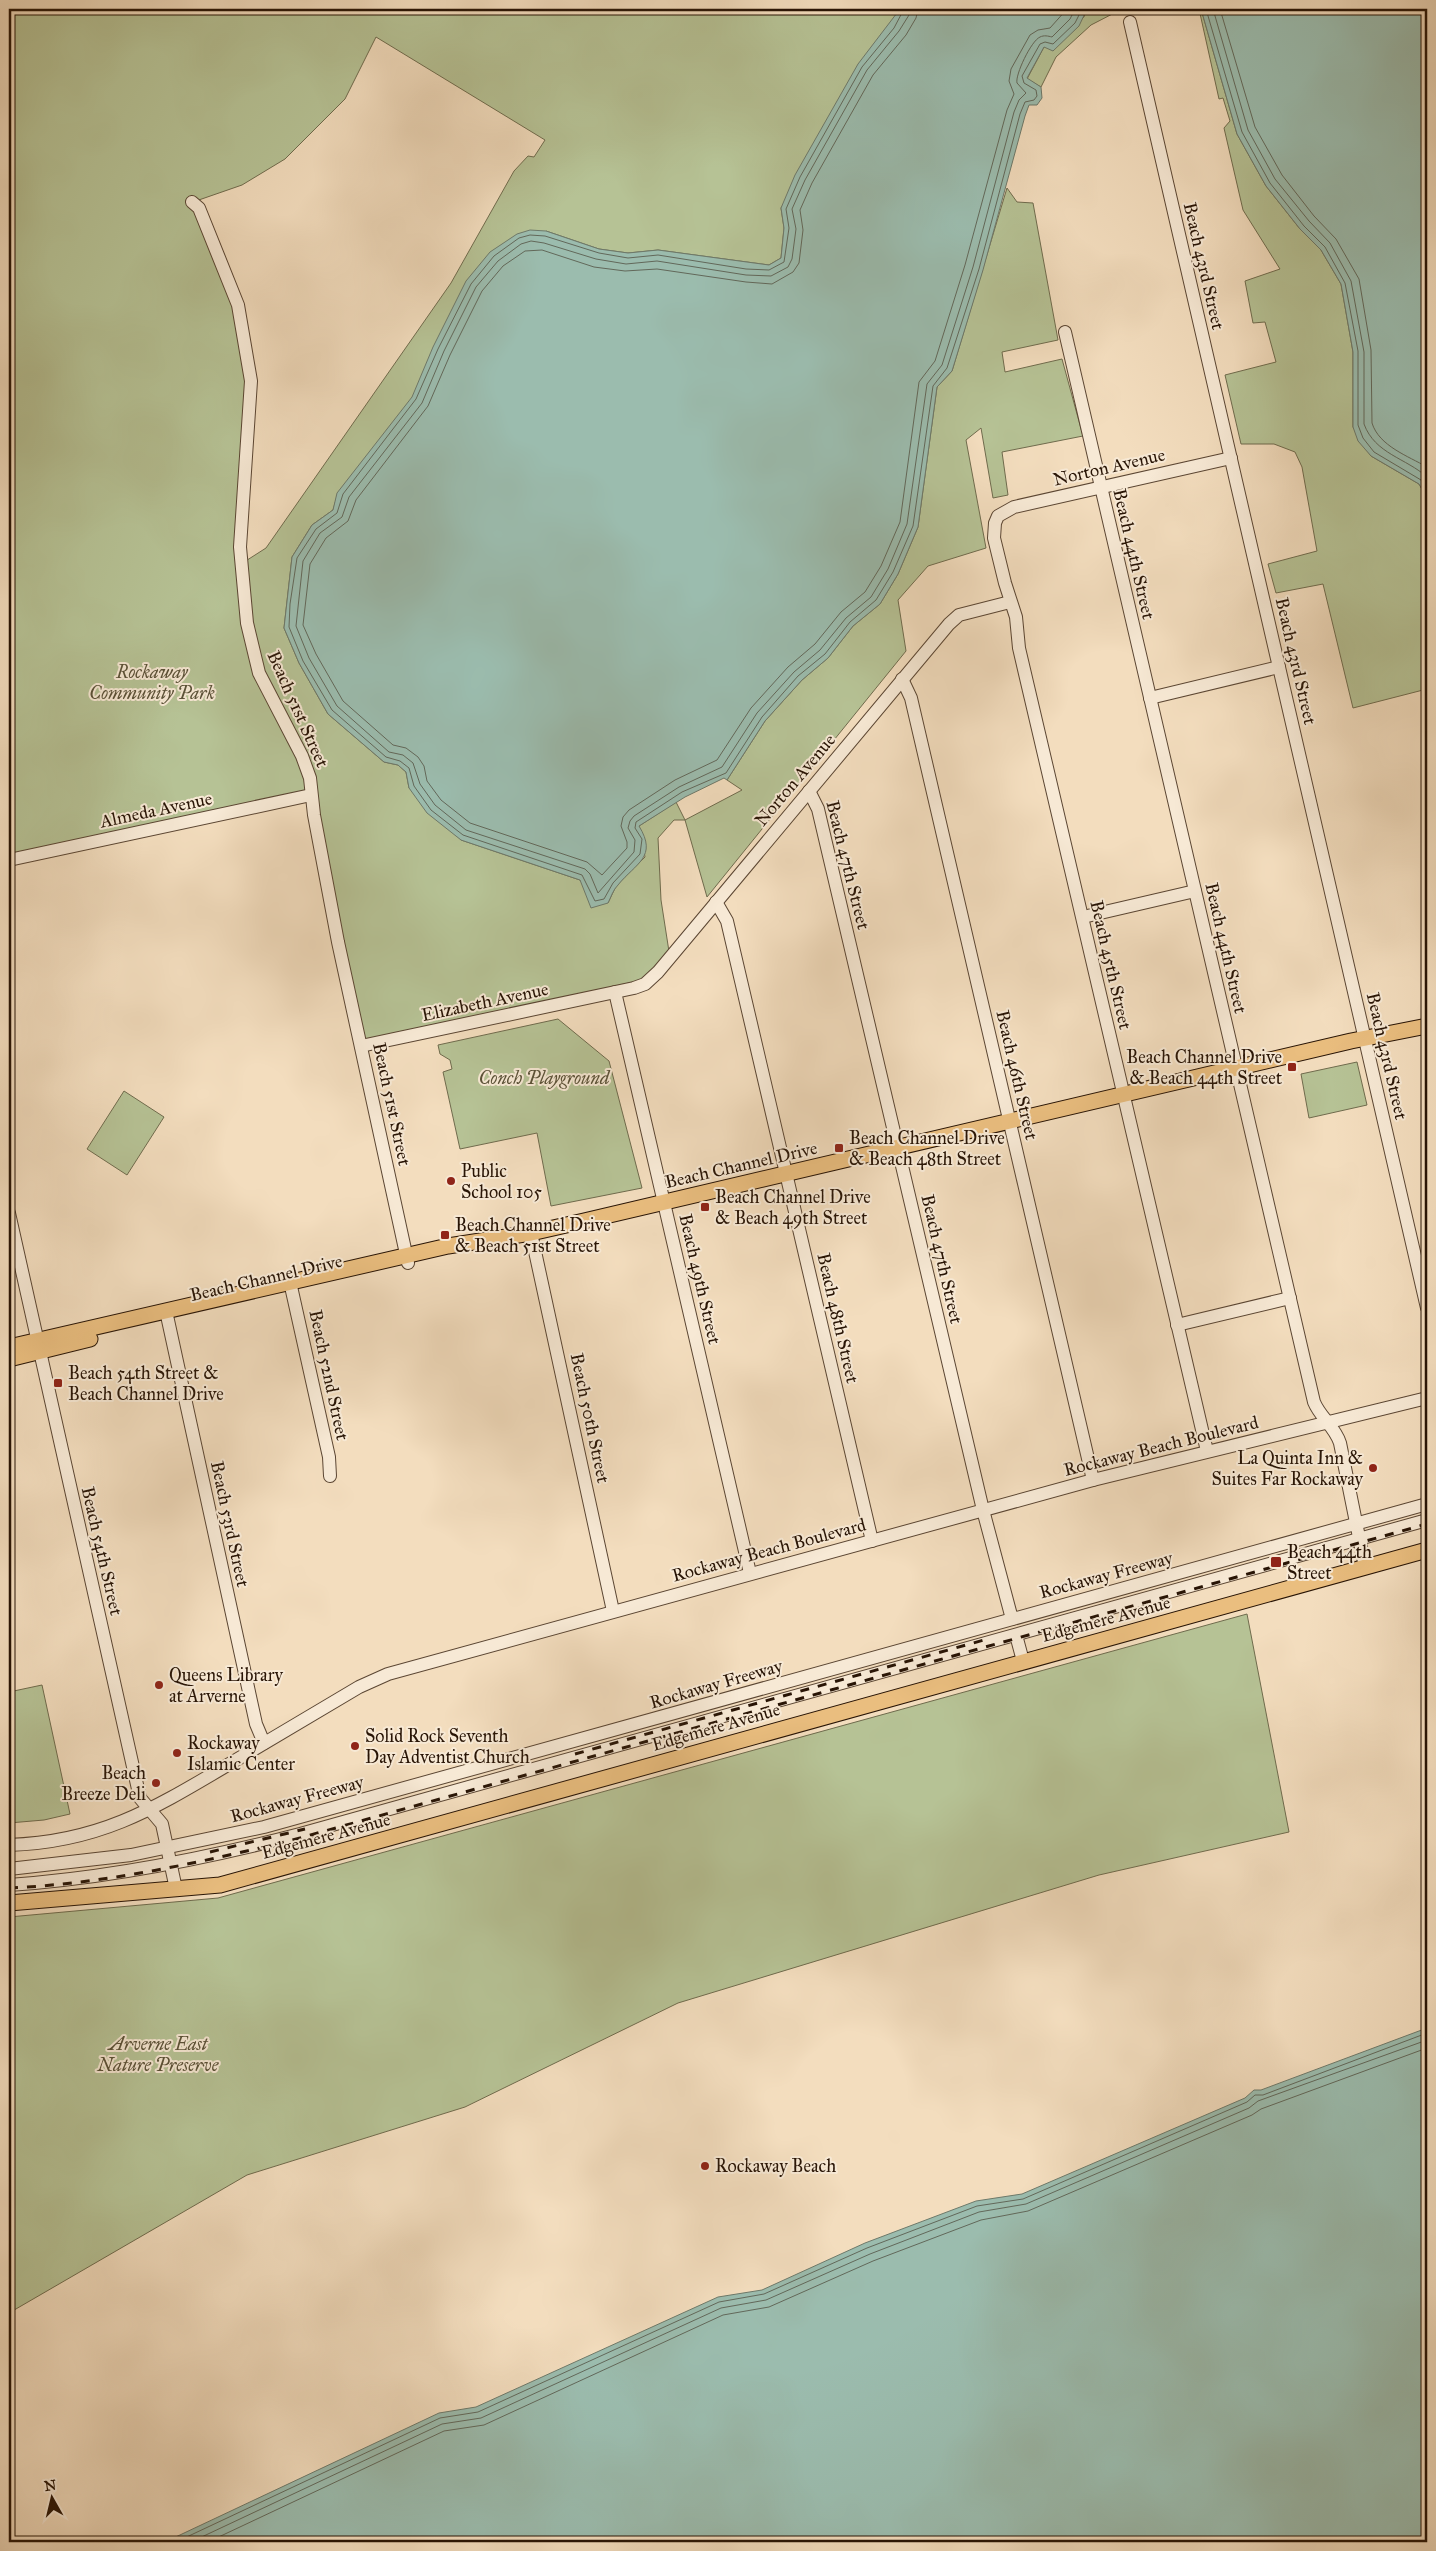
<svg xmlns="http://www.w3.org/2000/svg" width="1436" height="2551" font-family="'IM FELL Great Primer',serif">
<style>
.green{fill:#b6c295;stroke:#6f6b4d;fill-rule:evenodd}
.water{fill:#9bbcae;stroke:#6d796a}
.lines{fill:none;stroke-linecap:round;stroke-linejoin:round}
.shore{stroke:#62685a;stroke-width:1}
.minor-casing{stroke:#5b4633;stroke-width:14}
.major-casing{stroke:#281405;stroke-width:17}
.minor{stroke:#f7e9d5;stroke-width:12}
.major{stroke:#eabe7f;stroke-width:15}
.rail{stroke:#281405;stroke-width:3;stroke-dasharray:9 9;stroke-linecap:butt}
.poi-dot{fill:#8f2418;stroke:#f7e9d5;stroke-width:2}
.labels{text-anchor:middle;stroke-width:4;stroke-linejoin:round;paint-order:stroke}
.street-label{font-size:18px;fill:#281405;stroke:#f7e9d5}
.park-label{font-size:18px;font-style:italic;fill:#5a5137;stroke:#f7e9d5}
.poi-label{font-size:18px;fill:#281405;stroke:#f7e9d5;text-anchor:start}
</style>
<rect width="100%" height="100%" fill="#f3ddbe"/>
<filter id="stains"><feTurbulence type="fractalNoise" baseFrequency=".004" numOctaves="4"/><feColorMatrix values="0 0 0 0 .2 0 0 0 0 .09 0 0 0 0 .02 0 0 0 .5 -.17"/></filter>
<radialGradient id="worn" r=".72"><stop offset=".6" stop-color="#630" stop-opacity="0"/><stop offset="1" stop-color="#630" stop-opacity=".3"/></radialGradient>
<g class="green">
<path d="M9,9h891l-119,199 3,20 -3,30 -12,7 -111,-15 -30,3 -29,-4 -53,-18 -208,262 -5,17 -21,15 -20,32 -8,71 15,35 29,51 56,48 14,3 8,7 3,16 52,52 119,40 28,23 8,-17 29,-29 -6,-31 37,-24 9,18 57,-30 -15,-10 38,-59 37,-41 26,-22 25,-32 27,-22 18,-30 20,-47 19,-140 15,-16 55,-183 10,14 16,1 25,137 -56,12 3,20 57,-13 21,77 -81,16 6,43 -15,3 -12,-70 -15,12 20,108 -58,18 -30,34 8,51 -199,246 -22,-77h-11l-16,18 3,62 9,58 -16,19 -293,69 -50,-251 -302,65zM376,37l169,103 -11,17 -6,-1 -14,15 -63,112 -185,265 -25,16 10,-183 -13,-76 -45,-103 49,-17 43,-26 60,-60z"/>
<polygon points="1087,9 1122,9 1091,25 1056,57 1041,87 1027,79 1044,47 1084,17"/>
<polygon points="1199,9 1201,9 1237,134 1266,186 1300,229 1321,250 1341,284 1353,352 1353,427 1371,456 1419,484 1427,498 1427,689 1353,708 1323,584 1276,593 1268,564 1317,551 1302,467 1295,452 1274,444 1241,444 1225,375 1276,362 1265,322 1253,323 1245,281 1280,269 1243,210 1224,128 1230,121 1223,98 1219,99"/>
<polygon points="558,1019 609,1061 642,1188 551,1206 537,1133 460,1149 443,1072 452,1069 450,1060 440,1054 438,1045"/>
<polygon points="1357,1062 1367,1105 1309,1118 1301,1074"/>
<polygon points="124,1091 164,1117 127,1175 87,1149"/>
<polygon points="1247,1614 1289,1832 1099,1875 678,2003 465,2107 247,2175 9,2313 9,1917 218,1898"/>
<polygon points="42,1685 70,1814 44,1820 9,1823 9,1692"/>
</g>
<g class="water">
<path d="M900,9h187l-8,17 -26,25 -9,-4 -17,31 14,9 1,11 -5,7h-8l-4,11 -42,154 -31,101 -15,16 -19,140 -20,47 -18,30 -27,22 -25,32 -26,22 -37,41 -38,59 -3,-2 -39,19 -46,29c19,31 -3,37 -21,59 -5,5 -7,12 -10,18l-17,5 -11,-28 -119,-40 -34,-27 -18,-25 -3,-16 -8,-7 -14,-3 -56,-48 -29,-51 -15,-35 8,-71 20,-32 21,-15 4,-17 75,-96 21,-50 33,-66 24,-29 27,-18 13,-4 16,1 53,18 29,4 30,-3 111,15 12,-7 3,-30 -3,-20 14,-33 63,-111z"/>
<polygon points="1201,9 1427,9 1427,498 1419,484 1371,456 1358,441 1353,427 1353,352 1341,284 1321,250 1300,229 1266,186 1237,134"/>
<polygon points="1427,2028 1427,2542 165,2542 439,2413 476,2407 718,2297 762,2290 865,2243 976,2201 1022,2194 1245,2098 1254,2090 1261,2090"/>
</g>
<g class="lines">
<g class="shore">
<polyline points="904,9 894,28 862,67 800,177 786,209 789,228 784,262 769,270 746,269 658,255 628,258 599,253 545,236 530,235 519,238 494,256 471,284 438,349 416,399 343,494 337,513 316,529 297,558 290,604 289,627 303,661 332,710 386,757 400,761 409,768 414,786 431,810 463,835 582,875 595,901 604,899 613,883 640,854 642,839 635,828 636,822 682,792 726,773 762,717 798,676 825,654 850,622 876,600 893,572 913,526 933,386 947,368 979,269 1020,114 1025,102 1034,100 1037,96 1036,90 1024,83 1022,76 1040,44 1045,42 1053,44 1075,23 1082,9"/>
<path d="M910,9l-1,6 -10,16 -32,39 -62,110 -13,29 4,20 -4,30 -4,8 -17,9 -25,-1 -89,-14 -31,3 -30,-5 -52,-16 -13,-2 -10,3 -23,17 -22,26 -32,64 -22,52 -73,94 -7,20 -22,16 -17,28 -7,65 13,32 28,48 52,46 14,3 10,8 7,21 15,21 31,25 119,39 5,5 8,19 36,-41 1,-12 -7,-12 2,-7 4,-5 45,-29 43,-20 35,-54 37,-41 26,-22 26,-32 25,-21 17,-28 19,-45 20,-140 15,-19 31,-98 41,-155 5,-12 7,-7 -9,-10c-2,-8 14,-42 23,-46 4,-2 8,-1 12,0l18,-18 5,-10"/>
<polyline points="918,9 916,18 906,35 873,75 812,183 800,210 803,230 799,263 793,272 772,284 746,282 657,269 625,271 594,267 542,250 525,251 503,266 482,291 450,355 428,406 356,500 348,521 326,538 310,564 303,625 316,654 343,701 393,745 406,748 418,757 424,766 427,781 441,800 470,823 587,862 602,875 627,848 627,842 621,826 623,817 629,810 675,780 717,760 751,708 788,667 815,644 841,612 865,592 881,566 900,522 919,382 935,361 965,265 1007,110 1014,94 1009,81 1011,69 1030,35 1038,30 1050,28 1067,9"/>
<polyline points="1206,9 1242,132 1270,183 1304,226 1325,247 1345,283 1358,351 1358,425 1363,438 1374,452 1421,480 1427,489"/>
<path d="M1213,9l35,121 27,49 34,42 21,22 21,38 13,71v72c11,30 42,34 63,53"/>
<path d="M1220,9l35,118 27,48 32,41 22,23 23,40 12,71 1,73c7,23 36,33 55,44"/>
<polyline points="176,2542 440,2418 478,2412 719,2302 764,2294 867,2248 977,2206 1023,2199 1247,2102 1255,2095 1263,2095 1427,2033"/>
<polyline points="191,2542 442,2424 481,2418 721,2308 766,2300 870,2254 979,2212 1026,2204 1249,2108 1258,2101 1427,2040"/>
<polyline points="208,2542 444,2431 484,2425 723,2315 769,2307 873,2261 981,2220 1028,2211 1252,2115 1261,2109 1427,2048"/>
</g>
<g class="minor-casing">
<g id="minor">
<polyline points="1130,22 1427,1308"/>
<polyline points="192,202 199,208 238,305 251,381 240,547 247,623 259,673 302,756 310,778 314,815 338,942 408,1263"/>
<path d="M1065,332l249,1070c6,15 21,25 26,41l25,124"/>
<polyline points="902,679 911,698 1093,1480"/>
<polyline points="1150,698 1279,667"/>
<polyline points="809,791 818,809 983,1510 1012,1619"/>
<polyline points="9,860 311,795"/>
<polyline points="716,902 727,921 872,1541"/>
<polyline points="1083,917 1195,891"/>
<polyline points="615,992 750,1573"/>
<polyline points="361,1046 634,988 645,984 658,972 949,624 959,615 1010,602"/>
<polyline points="9,1213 140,1798 162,1824 176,1889"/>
<polyline points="531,1233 613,1611"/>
<polyline points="290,1282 329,1457 330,1476"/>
<polyline points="166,1311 256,1724 264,1743"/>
<polyline points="1177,1325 1290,1298"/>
<polyline points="1207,1451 1019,648 1016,617 1005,583 994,538 995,523 998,516 1014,507 1231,458"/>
<polyline points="1016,1635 1023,1661"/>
<path d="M9,1845c92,-3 146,-37 222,-82 43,-26 86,-51 128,-76l29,-13 705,-194 334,-82"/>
<polyline points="9,1869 131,1855 264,1827 1427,1504"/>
<path d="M9,1885c99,-7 195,-26 291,-51l1127,-314"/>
</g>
</g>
<g class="major-casing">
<g id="major">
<polyline points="9,1347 448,1246 531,1233 584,1221 1351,1041 1427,1026"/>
<polyline points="9,1359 90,1339"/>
<polyline points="9,1903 220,1885 1427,1550"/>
</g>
</g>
<use href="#minor" class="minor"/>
<use href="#major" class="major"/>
<g class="rail">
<polyline points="575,1754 984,1640"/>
<polyline points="210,1852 305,1829"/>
<path d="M9,1888c94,-4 189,-25 280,-47l1138,-317"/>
</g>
</g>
<g class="poi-dot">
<rect x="1287" y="1062" width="10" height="10" rx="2.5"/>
<rect x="834" y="1143" width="10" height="10" rx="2.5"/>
<circle cx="451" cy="1181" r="5"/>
<rect x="700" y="1202" width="10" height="10" rx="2.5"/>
<rect x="440" y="1230" width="10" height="10" rx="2.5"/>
<rect x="53" y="1378" width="10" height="10" rx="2.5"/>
<circle cx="1373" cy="1468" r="5"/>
<rect x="1270" y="1556" width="12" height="12" rx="2.5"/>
<circle cx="159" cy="1685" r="5"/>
<circle cx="355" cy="1746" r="5"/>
<circle cx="177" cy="1753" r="5"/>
<circle cx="156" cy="1783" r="5"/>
<circle cx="705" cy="2166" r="5"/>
</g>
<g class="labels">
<g class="street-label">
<text transform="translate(1204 266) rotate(77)" y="6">Beach 43rd Street</text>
<text transform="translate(1109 467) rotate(-13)" y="6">Norton Avenue</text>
<text transform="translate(1134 554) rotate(77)" y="6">Beach 44th Street</text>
<text transform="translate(1296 661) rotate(77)" y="6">Beach 43rd Street</text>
<text transform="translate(298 709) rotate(66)" y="6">Beach 51st Street</text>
<text transform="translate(795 780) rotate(-50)" y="6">Norton Avenue</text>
<text transform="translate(156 810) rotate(-12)" y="6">Almeda Avenue</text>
<text transform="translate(848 865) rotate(76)" y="6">Beach 47th Street</text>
<text transform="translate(1226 948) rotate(77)" y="6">Beach 44th Street</text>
<text transform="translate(1111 965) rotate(77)" y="6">Beach 45th Street</text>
<text transform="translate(485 1002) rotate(-12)" y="6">Elizabeth Avenue</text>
<text transform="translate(1387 1056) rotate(77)" y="6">Beach 43rd Street</text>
<text transform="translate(1017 1075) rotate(77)" y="6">Beach 46th Street</text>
<text transform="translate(392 1104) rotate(78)" y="6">Beach 51st Street</text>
<text transform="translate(741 1165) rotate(-13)" y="6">Beach Channel Drive</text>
<text transform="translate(942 1259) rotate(77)" y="6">Beach 47th Street</text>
<text transform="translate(266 1278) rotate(-13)" y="6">Beach Channel Drive</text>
<text transform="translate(700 1279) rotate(77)" y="6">Beach 49th Street</text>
<text transform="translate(838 1318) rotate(77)" y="6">Beach 48th Street</text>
<text transform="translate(329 1375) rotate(78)" y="6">Beach 52nd Street</text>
<text transform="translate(590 1418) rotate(78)" y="6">Beach 50th Street</text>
<text transform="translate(1161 1446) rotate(-14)" y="6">Rockaway Beach Boulevard</text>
<text transform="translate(230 1524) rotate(78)" y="6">Beach 53rd Street</text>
<text transform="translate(769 1550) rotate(-15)" y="6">Rockaway Beach Boulevard</text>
<text transform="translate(102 1551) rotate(77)" y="6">Beach 54th Street</text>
<text transform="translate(1106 1575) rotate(-15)" y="6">Rockaway Freeway</text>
<text transform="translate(1106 1619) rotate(-15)" y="6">Edgemere Avenue</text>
<text transform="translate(716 1684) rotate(-16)" y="6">Rockaway Freeway</text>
<text transform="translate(716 1727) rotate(-16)" y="6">Edgemere Avenue</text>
<text transform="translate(297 1799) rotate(-15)" y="6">Rockaway Freeway</text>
<text transform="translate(326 1836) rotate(-15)" y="6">Edgemere Avenue</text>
</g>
<g class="park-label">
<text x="152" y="678">Rockaway<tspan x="152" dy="21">Community Park</tspan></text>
<text x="544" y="1084">Conch Playground</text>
<text x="158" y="2050">Arverne East<tspan x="158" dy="21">Nature Preserve</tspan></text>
</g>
<g class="poi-label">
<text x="1282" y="1063" text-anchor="end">Beach Channel Drive<tspan x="1282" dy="21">&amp; Beach 44th Street</tspan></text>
<text x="849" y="1144">Beach Channel Drive<tspan x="849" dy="21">&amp; Beach 48th Street</tspan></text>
<text x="461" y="1177">Public<tspan x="461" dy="21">School 105</tspan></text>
<text x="715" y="1203">Beach Channel Drive<tspan x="715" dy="21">&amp; Beach 49th Street</tspan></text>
<text x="455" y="1231">Beach Channel Drive<tspan x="455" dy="21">&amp; Beach 51st Street</tspan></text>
<text x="68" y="1379">Beach 54th Street &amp;<tspan x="68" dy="21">Beach Channel Drive</tspan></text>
<text x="1363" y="1464" text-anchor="end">La Quinta Inn &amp;<tspan x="1363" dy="21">Suites Far Rockaway</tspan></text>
<text x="1287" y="1558">Beach 44th<tspan x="1287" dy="21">Street</tspan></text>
<text x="169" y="1681">Queens Library<tspan x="169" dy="21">at Arverne</tspan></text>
<text x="365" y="1742">Solid Rock Seventh<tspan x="365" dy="21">Day Adventist Church</tspan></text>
<text x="187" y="1749">Rockaway<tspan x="187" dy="21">Islamic Center</tspan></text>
<text x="146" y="1779" text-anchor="end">Beach<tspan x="146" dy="21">Breeze Deli</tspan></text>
<text x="715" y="2172">Rockaway Beach</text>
</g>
</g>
<rect width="1436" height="2551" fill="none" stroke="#f3ddbe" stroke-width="30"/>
<rect x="10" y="10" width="1416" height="2531" fill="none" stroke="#281405" stroke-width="2.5"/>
<rect x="15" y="15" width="1406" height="2521" fill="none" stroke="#281405"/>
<g transform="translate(52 2498) rotate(352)" stroke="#f7e9d5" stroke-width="4" paint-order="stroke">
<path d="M0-4L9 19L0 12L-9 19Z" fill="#281405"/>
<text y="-8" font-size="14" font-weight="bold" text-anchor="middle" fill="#281405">N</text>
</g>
<rect width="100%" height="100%" filter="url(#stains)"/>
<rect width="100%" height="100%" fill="url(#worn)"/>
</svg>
